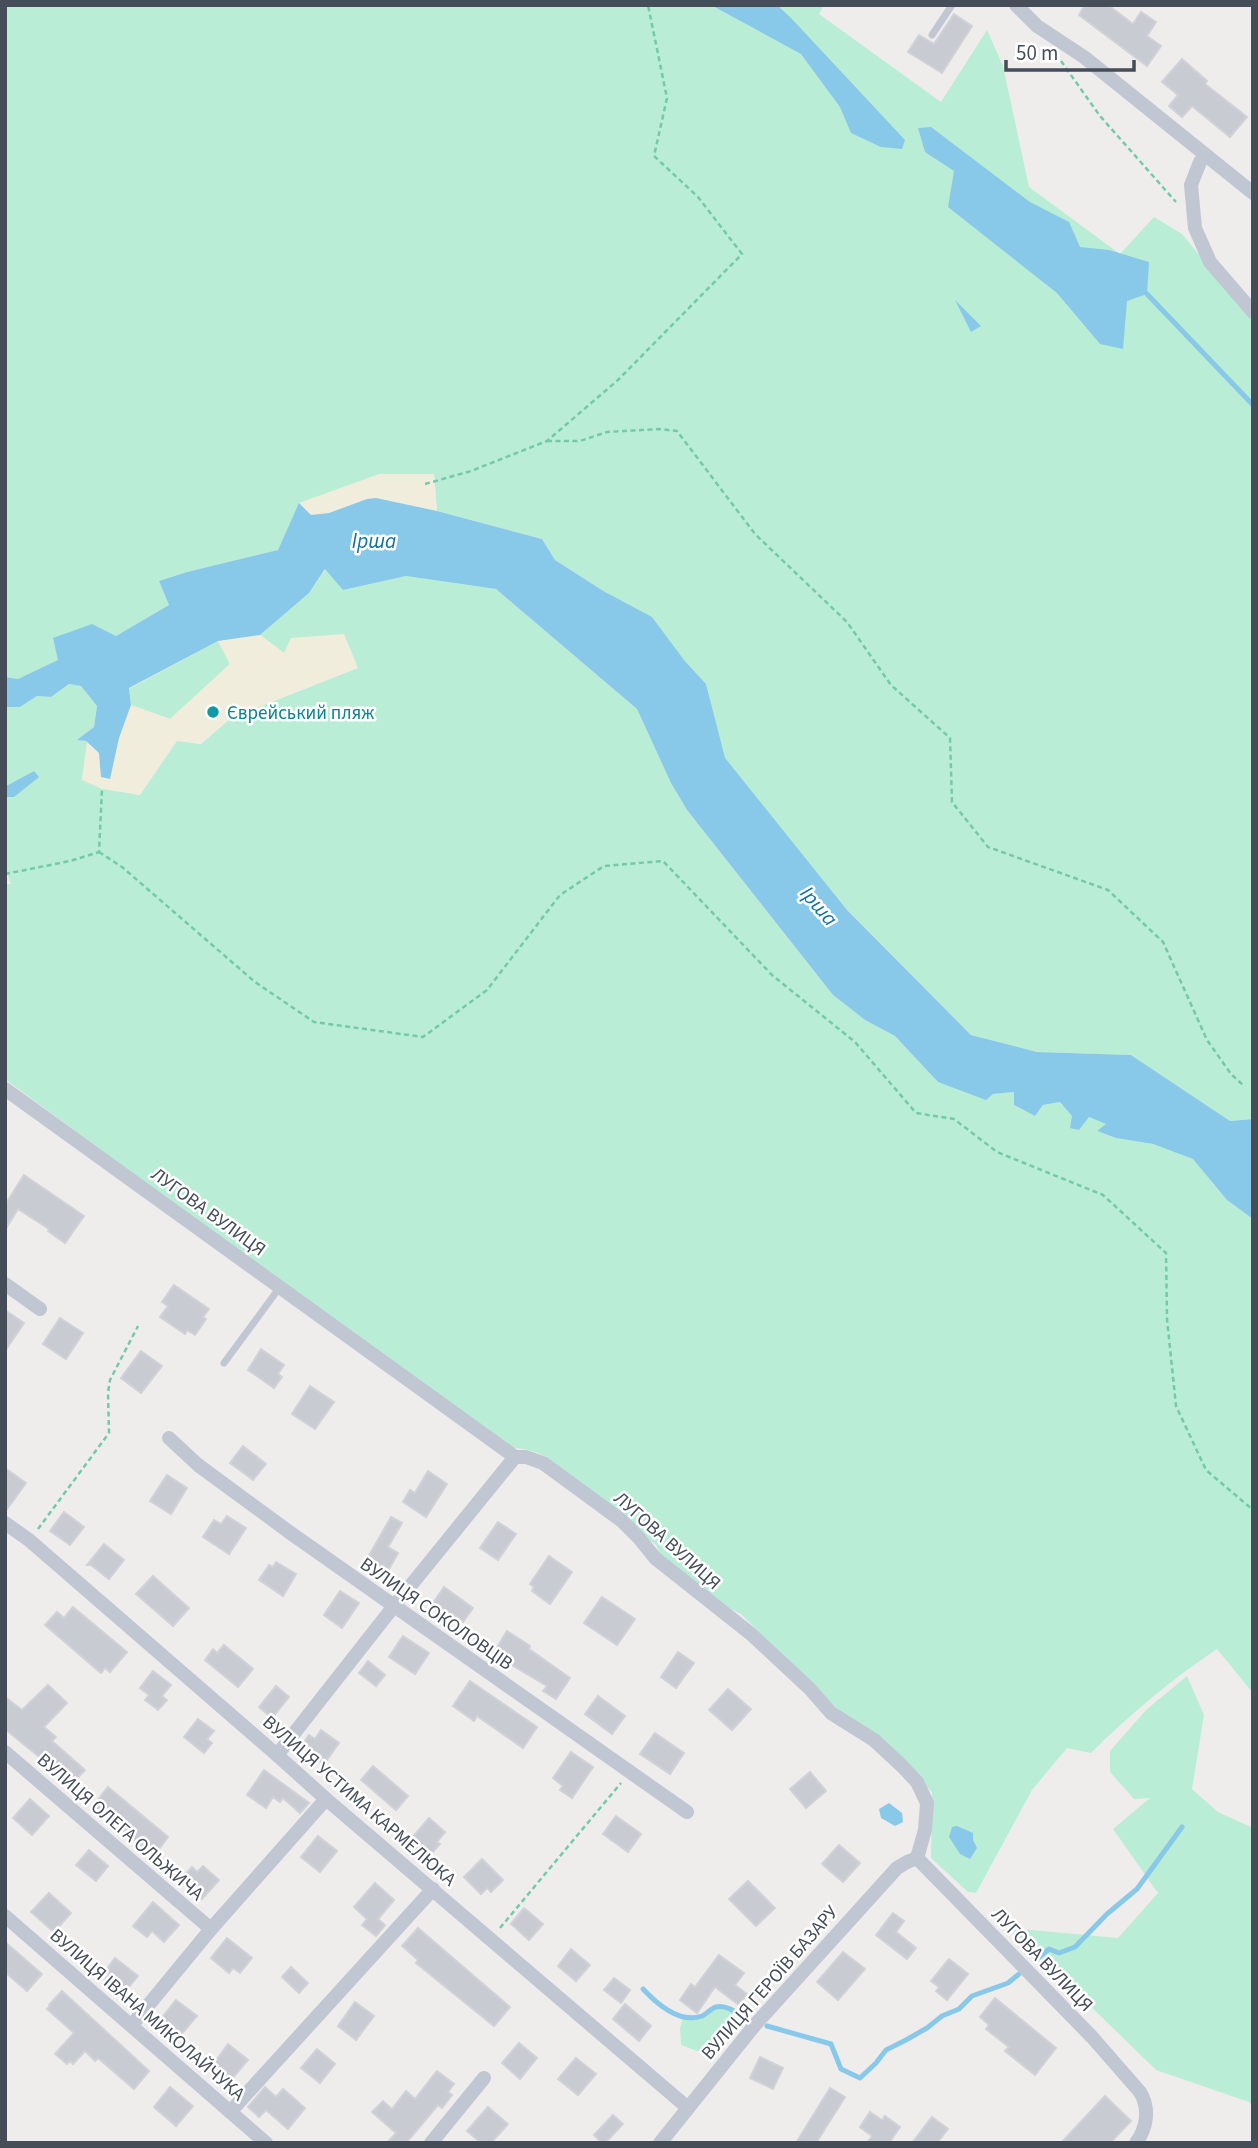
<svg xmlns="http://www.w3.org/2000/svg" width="1258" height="2148" font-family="'Source Sans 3',sans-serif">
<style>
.green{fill:#baedd5}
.sand{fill:#f1eddd}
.water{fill:#88c9e9}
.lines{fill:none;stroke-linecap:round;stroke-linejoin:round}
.stream{stroke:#88c9e9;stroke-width:5}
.building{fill:#c9cbd2;stroke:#d0d2d8;stroke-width:2}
.path{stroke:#73caab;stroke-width:2.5;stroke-dasharray:5 3.5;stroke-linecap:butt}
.lane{stroke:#c0c7d2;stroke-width:7}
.street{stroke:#c0c7d2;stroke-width:14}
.culture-dot{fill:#0f9aa8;stroke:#fff;stroke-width:2.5}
.labels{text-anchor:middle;stroke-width:5;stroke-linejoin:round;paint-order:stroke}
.culture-label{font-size:19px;fill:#0d838f;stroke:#fff;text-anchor:start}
.street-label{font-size:19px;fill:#454d59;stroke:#fff}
.water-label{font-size:21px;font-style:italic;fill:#0f71a3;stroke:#fff}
</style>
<rect width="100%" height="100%" fill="#efedec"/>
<g class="green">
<polygon points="5,5 824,5 819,14 941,102 987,30 1003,66 1029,187 1120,254 1154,217 1182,234 1253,320 1253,1119 1230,1121 1131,1055 1037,1052 971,1035 847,910 724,758 706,684 684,660 605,592 555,560 542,539 437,511 434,474 300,503 278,550 187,572 159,581 169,605 116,636 53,639 59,660 18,679 5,677"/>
<path d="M326,569l17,21 63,-14 90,13 141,120 34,74 16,27 146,185 32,25 30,16 43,46 55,12 21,-2v13l21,11 8,-11 18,-3 12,14 -3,11 19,-10 18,7 -10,7 19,7 37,6 41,15 33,41 26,19v474l-36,-44c-46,31 -87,65 -126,104l-24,-5 -35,42 -56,103 -8,-1 -37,-34 1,-66 -58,-58 -35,-23 -98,-97 -40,-20 -38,-34 -7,-15 -91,-70c-16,-24 -36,-26 -63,-28l-497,-368v-195h6l-6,-16v-71l9,-1 20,-25 -26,14h-3v-78h15l17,-11 14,1 18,-13 12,2 16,20 -3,21 -15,13 7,1 1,2 -5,36 57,16 38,-55 24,4 30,-26 126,-50 -73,-15 -24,-18 49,-42z"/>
<polygon points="218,641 230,664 170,719 131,705 129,689"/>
<polygon points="1187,1676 1204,1715 1192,1789 1218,1812 1253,1828 1253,2107 1249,2102 1156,2070 1010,1928 1118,1938 1158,1893 1113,1829 1150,1798 1134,1799 1110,1772 1110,1751 1146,1710"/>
<polygon points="717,2006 729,2008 743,2017 713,2050 697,2051 681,2045 680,2029 683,2017 701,2016"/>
</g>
<g class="sand">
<polygon points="379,474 434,474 437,511 376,498 367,499 329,513 311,515 299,503"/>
<polygon points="344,634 358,668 231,718 201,744 177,741 140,795 102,789 82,780 87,743 99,753 110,779 119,738 131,705 170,719 230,664 218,641 260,635 284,653 291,638"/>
</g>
<g class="water">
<polygon points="711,5 777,5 791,18 905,140 902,149 881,147 851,133 840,107 801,54"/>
<polygon points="931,127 1030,202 1069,222 1080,247 1109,250 1149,262 1147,294 1127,301 1123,349 1100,344 1057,293 948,207 954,171 925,152 918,128"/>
<polygon points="955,300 981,326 971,332"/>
<polygon points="376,498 437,511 542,539 555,560 605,592 652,617 684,660 706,684 725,758 847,910 971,1035 1037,1052 1131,1055 1230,1121 1253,1119 1253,1219 1227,1200 1193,1159 1153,1144 1116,1138 1097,1131 1106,1124 1089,1117 1079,1130 1070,1128 1072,1116 1060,1102 1043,1105 1035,1116 1014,1105 1014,1092 993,1094 986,1100 938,1082 895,1036 865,1020 833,995 687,810 671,783 637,709 496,589 406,576 343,590 325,569 309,593 260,635 218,641 129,688 131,705 119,738 110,779 101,777 99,753 86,741 77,740 94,727 97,706 81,686 69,684 51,697 37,696 20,707 5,707 5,677 18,679 58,660 53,638 92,624 116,636 169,605 159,581 187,572 278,550 299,503 311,515 329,513 367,499"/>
<polygon points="34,771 39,777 14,797 5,797 5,785 8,785"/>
<polygon points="889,1803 902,1813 903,1822 895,1826 881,1818 879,1809"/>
<polygon points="957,1826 973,1833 973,1840 977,1848 970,1859 960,1854 949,1837 952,1827"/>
</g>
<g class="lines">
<g class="stream">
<polyline points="1147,294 1253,405"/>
<polyline points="1036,1960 1049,1949 1059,1953 1075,1947 1107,1914 1137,1889 1182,1827"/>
<path d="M643,1989c14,15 37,35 59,27 5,-2 9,-8 14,-9 11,-3 22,7 31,13"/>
<polyline points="767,2026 831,2044 841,2069 860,2078 876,2063 886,2050 906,2040 927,2028 942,2016 959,2009 972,1996 1008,1983 1019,1974"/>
</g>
</g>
<g class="building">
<polygon points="1085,5 1108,5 1133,24 1141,12 1156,22 1147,36 1161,46 1147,66 1079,15"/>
<polygon points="954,14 972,26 942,73 908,52 919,35 934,44"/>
<polygon points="1182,59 1207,81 1205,84 1247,117 1230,137 1192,106 1182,117 1169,106 1178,95 1162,82"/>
<polygon points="24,1175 84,1216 65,1243 48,1231 49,1229 18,1209 5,1230 5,1205"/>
<polygon points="174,1285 209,1309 203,1317 206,1319 195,1335 187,1330 185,1334 160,1317 168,1306 162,1302"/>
<polygon points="5,1310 24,1323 5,1351"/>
<polygon points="60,1318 83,1333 66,1359 43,1344"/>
<polygon points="261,1349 284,1365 278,1374 282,1377 274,1388 248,1370"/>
<polygon points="141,1351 162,1366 141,1393 121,1378"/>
<polygon points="310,1386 334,1402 315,1429 292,1414"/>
<polygon points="243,1446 266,1464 253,1480 230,1463"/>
<polygon points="5,1468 26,1483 5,1512"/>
<polygon points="428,1471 447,1484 426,1517 403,1502 410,1490 415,1493"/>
<polygon points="167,1475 187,1488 171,1514 150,1501"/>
<polygon points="64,1512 84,1527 70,1545 50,1531"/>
<polygon points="227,1516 246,1528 229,1554 203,1537 214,1520 221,1524"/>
<polygon points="391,1517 402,1523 388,1547 398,1553 388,1571 367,1559"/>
<polygon points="498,1522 516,1534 498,1560 480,1548"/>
<polygon points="104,1544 124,1560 109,1579 91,1565 87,1565"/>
<polygon points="549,1556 572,1572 550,1604 532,1591 534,1587 530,1584"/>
<polygon points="276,1562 296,1574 283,1596 259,1580 269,1565 273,1567"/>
<polygon points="153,1576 189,1608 173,1626 136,1594"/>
<polygon points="444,1587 473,1608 463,1622 456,1616 452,1622 431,1606"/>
<polygon points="340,1591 359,1603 342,1628 324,1615"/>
<polygon points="602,1597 635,1619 617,1645 584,1623"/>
<polygon points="73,1607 127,1652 110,1672 105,1668 101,1673 45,1625 57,1612 64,1618"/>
<polygon points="507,1631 530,1646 529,1649 570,1678 556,1699 543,1691 547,1686 493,1654"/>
<polygon points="403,1636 429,1653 415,1674 389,1657"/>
<polygon points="224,1645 253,1669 238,1687 205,1660 213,1649 217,1653"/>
<polygon points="678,1652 694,1663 676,1688 661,1677"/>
<polygon points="368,1661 385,1675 376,1686 359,1673"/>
<polygon points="153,1671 171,1685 162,1696 167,1700 158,1710 145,1700 149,1695 140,1688"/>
<polygon points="470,1681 537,1727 523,1748 477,1716 474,1721 453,1706"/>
<polygon points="48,1685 67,1703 44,1727 56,1737 52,1741 85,1770 70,1786 52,1771 54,1769 5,1729 5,1697 22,1710"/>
<polygon points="276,1686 289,1697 272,1718 259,1707"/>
<polygon points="728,1689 751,1709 732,1730 709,1710"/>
<polygon points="598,1696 625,1716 612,1734 585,1714"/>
<polygon points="198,1719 214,1731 207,1739 212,1743 204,1753 184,1737"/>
<polygon points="321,1730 339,1743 324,1764 300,1747 309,1735 315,1739"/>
<polygon points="655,1733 684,1753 670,1774 640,1754"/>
<polygon points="571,1752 593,1767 572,1798 560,1790 563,1786 553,1778"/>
<polygon points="373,1766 408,1796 396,1810 361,1780"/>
<polygon points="264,1770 309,1803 300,1813 283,1798 280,1802 273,1797 266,1808 247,1795"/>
<polygon points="810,1772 826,1791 806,1808 790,1789"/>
<polygon points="108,1787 168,1837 154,1856 93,1806"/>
<polygon points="30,1799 49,1816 32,1835 13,1818"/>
<polygon points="616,1816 641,1834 628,1852 603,1834"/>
<polygon points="429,1818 445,1832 437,1842 440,1844 425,1861 406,1845"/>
<polygon points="318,1836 337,1851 320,1872 301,1857"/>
<polygon points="839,1845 860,1863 843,1882 822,1864"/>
<polygon points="89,1850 108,1866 96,1881 76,1865"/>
<polygon points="482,1859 503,1880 491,1892 487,1888 481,1894 464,1877"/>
<polygon points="203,1866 219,1880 202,1899 180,1880 192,1867 197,1872"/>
<polygon points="748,1881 775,1908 756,1926 729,1899"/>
<polygon points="375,1883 394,1900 378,1919 385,1925 376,1936 362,1925 367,1919 354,1907"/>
<polygon points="49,1893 71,1913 54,1932 31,1912"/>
<polygon points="153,1902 179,1925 164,1942 152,1931 147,1937 133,1926"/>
<polygon points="524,1908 543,1924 529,1940 511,1924"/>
<polygon points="893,1913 904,1921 896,1932 916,1948 907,1959 876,1935"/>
<polygon points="418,1928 510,2007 494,2026 416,1963 418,1960 402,1946"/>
<polygon points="227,1938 252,1958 240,1973 233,1968 229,1973 211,1958"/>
<polygon points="5,1942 42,1974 27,1991 5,1972"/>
<polygon points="571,1949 590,1965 576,1981 558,1966"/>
<polygon points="843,1952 865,1969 838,2000 817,1982"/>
<polygon points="719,1955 744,1973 735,1985 747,1994 739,2005 715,1987 697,2013 680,2000 691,1984 695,1987"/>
<polygon points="115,1958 138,1976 123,1994 105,1980 110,1973 106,1970"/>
<polygon points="949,1959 968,1974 947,2000 936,1991 939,1987 931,1981"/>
<polygon points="291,1967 308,1983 299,1993 282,1977"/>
<polygon points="614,1978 630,1990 621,2003 604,1990"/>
<polygon points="62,1991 149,2071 134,2089 98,2058 95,2061 85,2051 73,2064 70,2061 67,2064 55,2054 74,2033 47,2009 50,2006 49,2005"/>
<polygon points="995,1998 1056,2048 1035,2075 1005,2051 1009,2047 986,2029 989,2025 980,2017"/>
<polygon points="176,2000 197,2016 180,2036 160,2020"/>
<polygon points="355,2002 374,2016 356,2040 338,2026"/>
<polygon points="625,2004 651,2026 639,2041 613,2019"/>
<polygon points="519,2043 537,2058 520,2079 502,2063"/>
<polygon points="228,2044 248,2060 231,2080 213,2065"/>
<polygon points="317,2049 335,2064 320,2083 301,2068"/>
<polygon points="760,2057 783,2068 773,2089 750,2078"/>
<polygon points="576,2058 596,2074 578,2095 558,2079"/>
<polygon points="437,2071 454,2084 448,2092 452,2095 442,2108 438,2105 406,2143 387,2143 396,2133 372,2112 383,2101 392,2109 406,2091 415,2099"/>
<polygon points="170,2087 193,2106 176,2126 154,2107"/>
<polygon points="265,2087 276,2097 283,2089 305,2108 288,2129 266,2110 259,2117 248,2107"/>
<polygon points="830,2088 845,2097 816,2143 796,2143"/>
<polygon points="1105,2096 1131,2121 1110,2143 1061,2143"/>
<polygon points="488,2107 508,2124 491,2143 481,2143 467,2131"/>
<polygon points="870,2112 882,2120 885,2116 900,2127 889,2143 867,2143 872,2136 860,2127"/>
<polygon points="613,2115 623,2124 605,2143 602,2143 594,2135"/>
<polygon points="932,2117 948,2129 937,2143 912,2143"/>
</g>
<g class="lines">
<g class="path">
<polyline points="1061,61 1100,116 1176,202"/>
<polyline points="547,441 580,441 607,432 659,429 677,431 755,534 847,622 891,685 950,738 952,802 988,847 1108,890 1163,942 1207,1040 1231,1074 1244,1086"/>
<polyline points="425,484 471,471 547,441 618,380 742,254 698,197 654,156 667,98 648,5"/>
<polyline points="99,852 122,867 255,982 314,1022 423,1037 487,990 560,895 604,866 663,861 772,975 855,1042 916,1113 954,1119 997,1152 1103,1195 1166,1253 1167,1319 1176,1406 1206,1470 1253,1510"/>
<polyline points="5,874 70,861 99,852 102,789"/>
<polyline points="38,1529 109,1433 108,1393 110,1380 138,1326"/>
<polyline points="500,1928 621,1783"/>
</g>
<g class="lane">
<polyline points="932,35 952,5"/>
<polyline points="224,1363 280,1287"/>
</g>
<g class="street">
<polyline points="1016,5 1037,26 1084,57 1253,193"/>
<polyline points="1205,156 1200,162 1191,185 1195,228 1210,262 1253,312"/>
<path d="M5,1089l510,368h11l17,6 79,58 17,17 16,20 96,76 59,55 21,24 43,27 28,26 15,16 10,21 -2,27 -8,28 175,179 48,55c10,16 7,36 -4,51"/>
<polyline points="5,1284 40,1309"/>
<polyline points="169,1438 198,1465 292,1534 687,1812"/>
<polyline points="5,1523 29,1540 277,1755 326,1799 688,2108"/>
<polyline points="5,1752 211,1929"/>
<polyline points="277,1755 394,1606 515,1457"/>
<polyline points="5,1916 266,2143"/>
<polyline points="132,2025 211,1929 326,1799"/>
<polyline points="230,2112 433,1889"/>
<polyline points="431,2143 484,2078"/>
<polyline points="660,2143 754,2026 897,1868 907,1862 917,1858"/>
</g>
</g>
<circle class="culture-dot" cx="213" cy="712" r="7"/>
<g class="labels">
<g class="culture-label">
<text x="227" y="719">Єврейський пляж</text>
</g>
<g class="street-label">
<text transform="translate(209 1211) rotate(36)" y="7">ЛУГОВА ВУЛИЦЯ</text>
<text transform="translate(668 1540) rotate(42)" y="7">ЛУГОВА ВУЛИЦЯ</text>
<text transform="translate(437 1613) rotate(35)" y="7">ВУЛИЦЯ СОКОЛОВЦІВ</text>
<text transform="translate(360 1800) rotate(41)" y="7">ВУЛИЦЯ УСТИМА КАРМЕЛЮКА</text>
<text transform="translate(121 1826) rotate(41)" y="7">ВУЛИЦЯ ОЛЕГА ОЛЬЖИЧА</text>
<text transform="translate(1043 1959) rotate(46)" y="7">ЛУГОВА ВУЛИЦЯ</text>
<text transform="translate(769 1982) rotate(-49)" y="7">ВУЛИЦЯ ГЕРОЇВ БАЗАРУ</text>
<text transform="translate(148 2014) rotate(41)" y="7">ВУЛИЦЯ ІВАНА МИКОЛАЙЧУКА</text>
</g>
<g class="water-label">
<text x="374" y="548">Ірша</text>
<text transform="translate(819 906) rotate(49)" y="7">Ірша</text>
</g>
</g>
<rect width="1258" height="2148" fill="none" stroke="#454d59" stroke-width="14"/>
<path d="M1006 60v10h128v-10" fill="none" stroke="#454d59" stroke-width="3.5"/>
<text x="1016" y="60" font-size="21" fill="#454d59" stroke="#ffffff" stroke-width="5" paint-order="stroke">50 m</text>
</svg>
